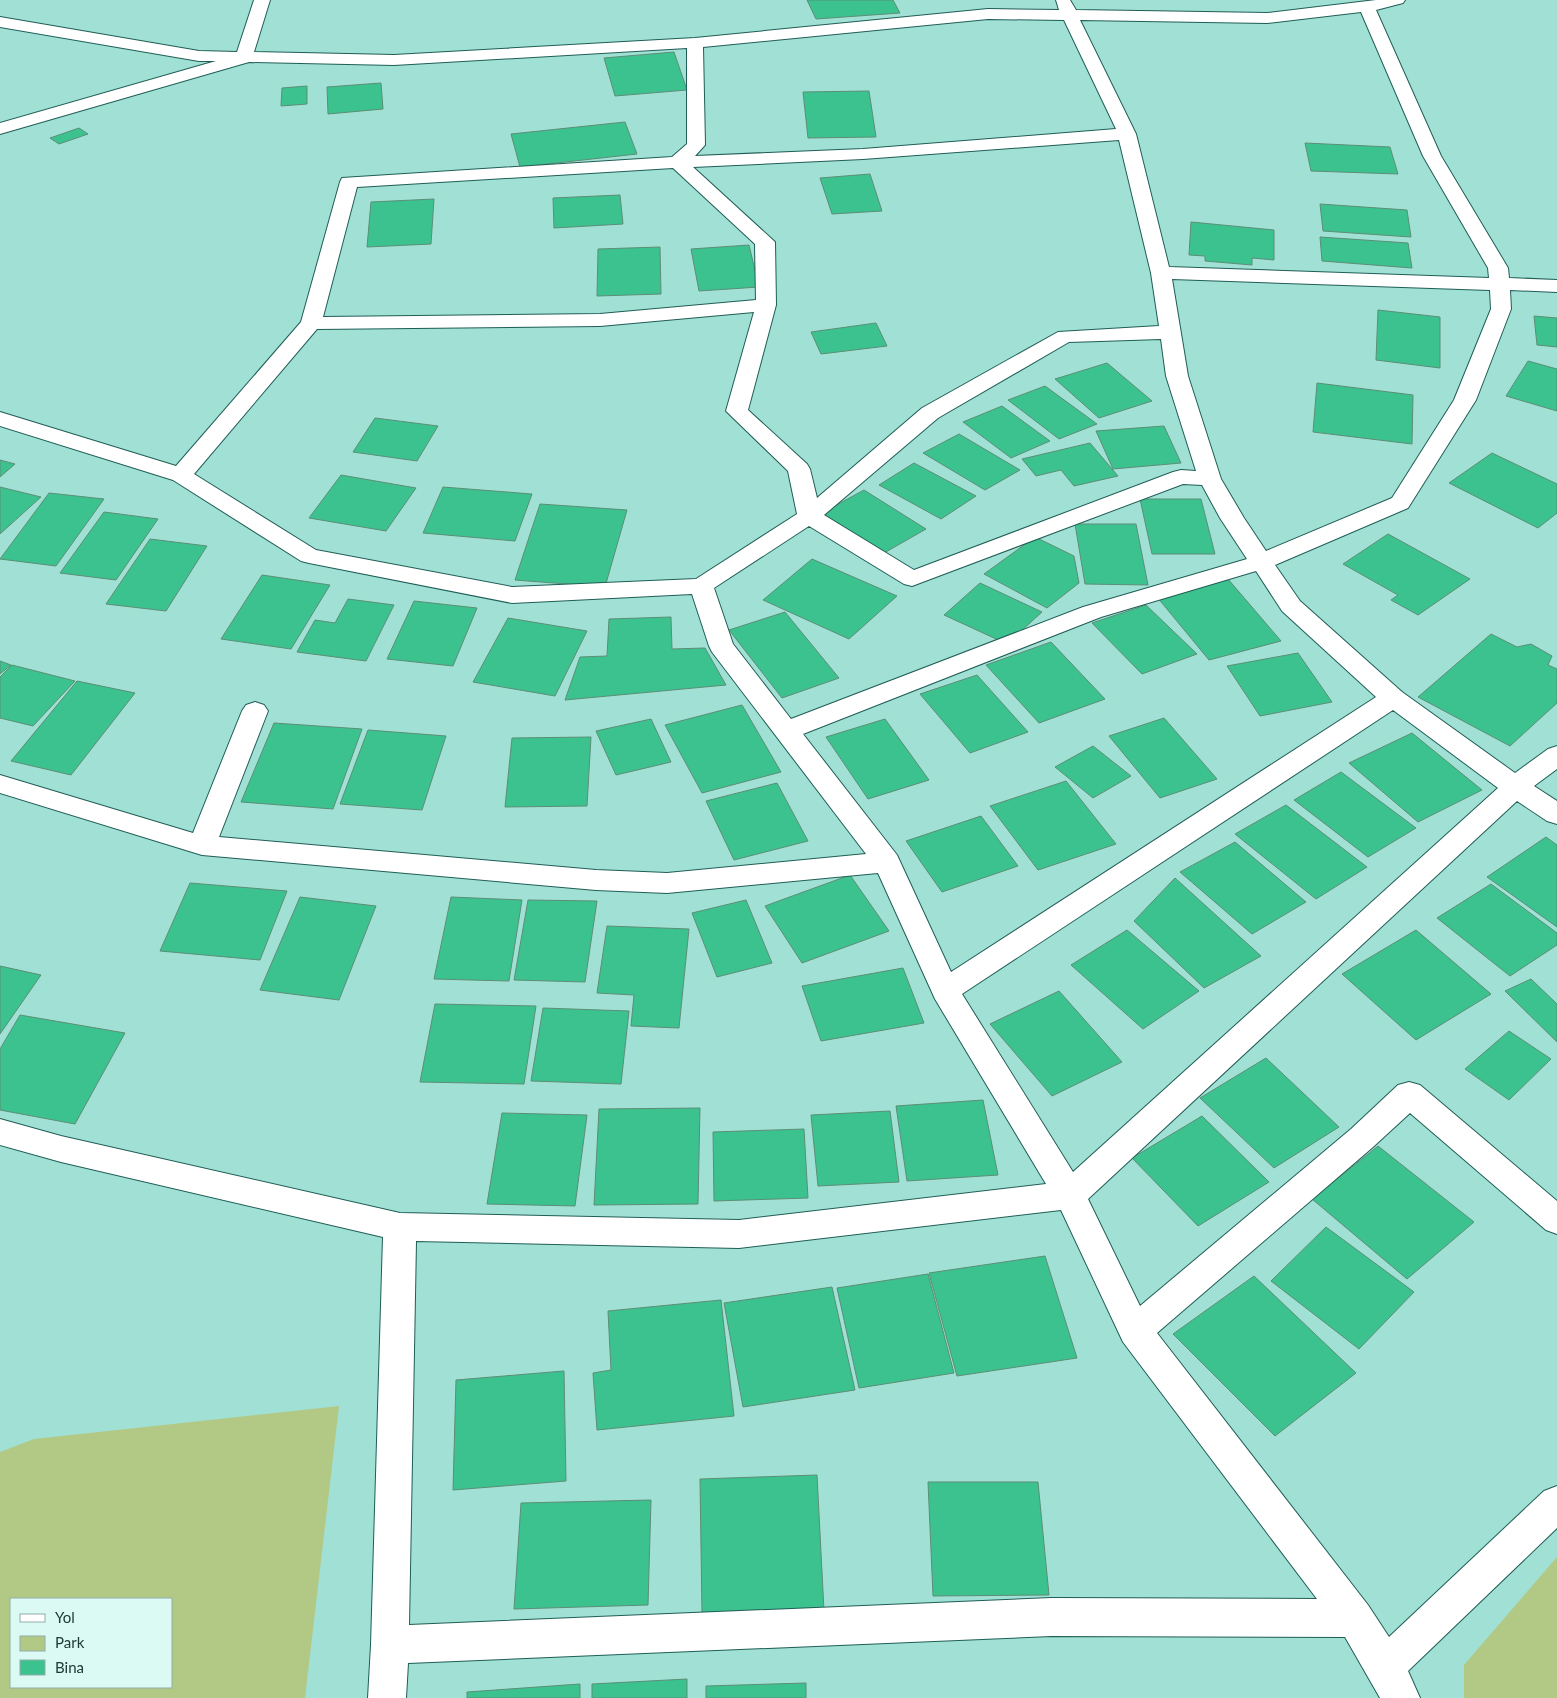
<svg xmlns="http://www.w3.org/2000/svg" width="1557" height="1698" font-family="Lato,sans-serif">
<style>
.green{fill:#b2c885;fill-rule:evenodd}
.building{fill:#3cc28e;stroke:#5c8e76}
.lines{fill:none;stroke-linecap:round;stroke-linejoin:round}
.street-casing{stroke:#1f5e56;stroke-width:2}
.street{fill:#fff;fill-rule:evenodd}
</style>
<rect width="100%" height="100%" fill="#a1e0d5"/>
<g class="green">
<path d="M339,1406l-34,292h-305v-246l34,-13zM171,1599v88h-160v-88z"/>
<polygon points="1557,1557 1557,1698 1464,1698 1464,1665"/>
</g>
<g class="building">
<polygon points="807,0 893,0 900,13 816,19"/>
<polygon points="674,52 687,90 615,96 604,58"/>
<polygon points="381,83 383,109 328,114 327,87"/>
<polygon points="307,86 307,104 281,106 282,88"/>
<polygon points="869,91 876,137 808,138 803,92"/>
<polygon points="625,122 637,154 520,167 511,134"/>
<polygon points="79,128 88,134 59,144 50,138"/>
<polygon points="1305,143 1390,147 1398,174 1311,171"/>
<polygon points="870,174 882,211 832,214 820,178"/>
<polygon points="620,195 623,224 554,228 553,198"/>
<polygon points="434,199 431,244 367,247 371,202"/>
<polygon points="1320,204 1407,210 1411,237 1323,231"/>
<polygon points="1191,222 1274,230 1274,260 1252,258 1252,265 1205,261 1205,256 1189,255"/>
<polygon points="1320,237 1408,243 1412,268 1322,261"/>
<polygon points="749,245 759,287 699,291 691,249"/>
<polygon points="660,247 661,294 597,296 598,249"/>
<polygon points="1378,310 1440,317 1440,368 1376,360"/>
<polygon points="1534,316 1557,318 1557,347 1537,345"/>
<polygon points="876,323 887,346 821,354 811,332"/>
<polygon points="1528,361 1557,369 1557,411 1506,396"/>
<polygon points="1107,363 1152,401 1099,418 1055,379"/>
<polygon points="1317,383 1413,395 1412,444 1313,432"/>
<polygon points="1045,386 1097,424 1059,439 1008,400"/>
<polygon points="1002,406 1050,441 1011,458 963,422"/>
<polygon points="375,418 438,426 417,461 353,452"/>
<polygon points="1164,426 1181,463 1113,469 1096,431"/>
<polygon points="959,434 1020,470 985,490 923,453"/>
<polygon points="1090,443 1118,476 1074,486 1061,470 1036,476 1022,459"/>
<polygon points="1492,453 1557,484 1557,513 1538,528 1449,483"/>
<polygon points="0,460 15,464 0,477"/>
<polygon points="914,463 976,496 941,519 879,485"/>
<polygon points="341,475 416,488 386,531 309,518"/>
<polygon points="0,487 41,497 0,534"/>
<polygon points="443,487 532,494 515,541 423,533"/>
<polygon points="864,490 926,529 884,553 822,513"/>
<polygon points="49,493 104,499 56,566 0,559"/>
<polygon points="1140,499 1201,499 1215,554 1152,554"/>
<polygon points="540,504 627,510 605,587 515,580"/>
<polygon points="104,512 158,519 116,580 60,573"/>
<polygon points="1075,524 1136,524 1148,585 1085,584"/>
<polygon points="1388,534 1470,579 1418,615 1391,600 1398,595 1343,564"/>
<polygon points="1035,537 1074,556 1079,583 1047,608 984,574"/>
<polygon points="150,539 207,546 166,611 106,604"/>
<polygon points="812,559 897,596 849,639 763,600"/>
<polygon points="262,575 330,585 291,649 221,639"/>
<polygon points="1228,579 1281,641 1209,660 1157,597"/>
<polygon points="980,583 1042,612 1007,644 944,615"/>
<polygon points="348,599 394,605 366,661 297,652 315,620 335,623"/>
<polygon points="414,601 477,608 453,666 387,659"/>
<polygon points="1146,605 1197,654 1142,674 1092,623"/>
<polygon points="785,612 839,678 782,698 729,630"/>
<polygon points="671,617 672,649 705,648 726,685 565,700 580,657 607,656 609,619"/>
<polygon points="508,618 587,631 555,696 473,682"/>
<polygon points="1491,634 1517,647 1531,644 1552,656 1548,665 1557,669 1557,703 1510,746 1418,697"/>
<polygon points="1051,642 1105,699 1039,723 986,665"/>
<polygon points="1298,653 1332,702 1260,716 1227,666"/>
<polygon points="0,661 11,665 0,674"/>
<polygon points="12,665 75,681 33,726 0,718 0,677"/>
<polygon points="977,675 1028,732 970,753 920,694"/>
<polygon points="77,681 135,693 71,775 11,761"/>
<polygon points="742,705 781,772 702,793 665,725"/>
<polygon points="1164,718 1217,779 1160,798 1109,736"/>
<polygon points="651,719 671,762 616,775 596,731"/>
<polygon points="885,719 929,780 868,799 826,737"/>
<polygon points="274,723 362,729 333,809 241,802"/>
<polygon points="368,730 446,736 422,810 340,804"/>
<polygon points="1412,733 1482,790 1418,822 1349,763"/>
<polygon points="591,737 587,806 505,807 512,738"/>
<polygon points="1093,746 1131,776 1093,798 1055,767"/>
<polygon points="1341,772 1416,828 1368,857 1294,800"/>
<polygon points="1066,781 1116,844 1038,870 990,806"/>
<polygon points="777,783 808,841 734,860 706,801"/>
<polygon points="1286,805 1367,867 1316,899 1235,834"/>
<polygon points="981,816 1018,866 942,892 906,841"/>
<polygon points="1546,837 1557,845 1557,927 1487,877"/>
<polygon points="1235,842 1306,902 1252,934 1180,872"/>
<polygon points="850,875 889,931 802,963 765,906"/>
<polygon points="1175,878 1261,956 1204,988 1134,921"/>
<polygon points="190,883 287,891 260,960 160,951"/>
<polygon points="1491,884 1557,933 1557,945 1510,976 1437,918"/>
<polygon points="300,897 376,906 339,1000 260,990"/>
<polygon points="451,897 522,900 509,981 434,979"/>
<polygon points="528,900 597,901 585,982 514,980"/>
<polygon points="746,900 772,963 717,977 692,913"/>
<polygon points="607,926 689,929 679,1028 631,1026 634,995 597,993"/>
<polygon points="1127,930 1199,991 1143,1029 1071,965"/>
<polygon points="1416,930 1491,994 1416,1040 1342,974"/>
<polygon points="0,966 41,975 0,1034"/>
<polygon points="903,968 924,1023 821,1041 802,986"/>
<polygon points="1531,979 1557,1004 1557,1042 1505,991"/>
<polygon points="1059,991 1122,1062 1052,1096 990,1024"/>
<polygon points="435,1004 536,1006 524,1084 420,1082"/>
<polygon points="543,1008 629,1011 621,1084 531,1081"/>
<polygon points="20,1015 125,1033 75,1124 0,1110 0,1049"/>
<polygon points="1509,1031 1551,1059 1509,1100 1465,1069"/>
<polygon points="1266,1058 1339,1127 1274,1168 1200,1098"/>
<polygon points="983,1100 998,1175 907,1181 896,1106"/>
<polygon points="700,1108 698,1204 594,1205 599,1109"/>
<polygon points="890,1111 899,1182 818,1186 811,1115"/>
<polygon points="502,1113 587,1115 575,1206 487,1204"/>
<polygon points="1202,1116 1269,1182 1198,1226 1132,1158"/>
<polygon points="804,1129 808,1198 714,1201 713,1132"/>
<polygon points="1378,1146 1474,1222 1407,1279 1312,1199"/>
<polygon points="1326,1227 1414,1292 1359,1349 1271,1281"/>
<polygon points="1045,1256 1077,1358 957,1376 929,1273"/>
<polygon points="928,1274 954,1373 859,1388 837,1288"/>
<polygon points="1254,1276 1356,1373 1275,1436 1173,1334"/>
<polygon points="832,1287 855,1390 743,1407 724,1303"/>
<polygon points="721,1300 734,1416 597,1430 593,1373 611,1370 608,1311"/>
<polygon points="564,1371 566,1481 453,1490 456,1380"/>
<polygon points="817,1475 824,1611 702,1615 700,1479"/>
<polygon points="928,1482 1038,1482 1049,1595 933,1596"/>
<polygon points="651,1500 648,1605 514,1609 521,1503"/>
<polygon points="687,1679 687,1698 592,1698 592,1684"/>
<polygon points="806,1683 806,1698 706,1698 706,1686"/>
<polygon points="580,1684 580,1698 467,1698 467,1692"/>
</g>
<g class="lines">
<g class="street-casing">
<path id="street" d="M254,0h16l-16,52 140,3 301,-17 293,-29 71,1 -3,-10h14l6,10 191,3 109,-13h29l-2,3 -27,7 65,146 67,112 1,10 48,2v12l-47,-2 1,19 -35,91 -68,108 -133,57 25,36 102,91 113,81 33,-24 9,-3v23l-23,17 23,15v23l-10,-3 -30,-20 -429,398 52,107 211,-177 47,-44 11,-3 11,3 137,116v33l-11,-4 -136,-117 -37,34 -216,186 211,272 21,32 155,-146 13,-5v42l-149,143 12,27h-40l-35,-61 -294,-1 -643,27 -2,35h-38l3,-53 12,-408 -322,-75 -61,-17v-26l61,17 339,77 339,7 307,-36 -111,-185 -57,-126 -211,20 -71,-3 -394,-35 -202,-62v-18l193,58 49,-122 4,-6 9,-3 9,3 4,6 -49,126 377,33 71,3 199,-19 -154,-202 -3,-6 -17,-52 -180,9 -203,-40 -8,-2 -128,-81 -173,-54v-14l176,54 125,-144 39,-140 2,-4 330,-21 15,-13v-96l-293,17 -145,-3 -249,72v-11l216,-62h-17l-199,-34v-10l199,34 38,1zM1361,12l62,144 65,112 1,10 -320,-11 -33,-133 -56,-114 187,3zM988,19l76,1 52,109 -253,20 -168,7 10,-11 -2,-98zM1119,140l32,133 8,53 -101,6 -136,76 -105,90 -7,-29 -3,-5 -59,-54 28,-105 -1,-63 -82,-75 170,-8zM673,168l82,76 1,56 -156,14 -277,3 34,-130zM1172,279l318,11 1,19 -37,91 -62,98 -126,53 -22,-33 -23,-39 -33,-103zM754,312l-28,99 62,60 9,43 -101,65 -184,8 -196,-37 -122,-76 123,-145 283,-3zM1161,339l5,37 30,95 -15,-1 -8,2 -259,98 -90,-55 114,-97 131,-76zM1183,484l19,1 18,33 27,41 -164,48 -292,112 -58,-75 -19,-56 95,-62 95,58 8,2zM1256,571l26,40 94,86 -425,275 -54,-117 -94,-121 298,-117zM1393,710l105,78 -425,384 -111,-178zM1061,1210l62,132 194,257 -266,-1 -642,27 7,-384 323,7z"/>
</g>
<use href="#street" class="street"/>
</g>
<rect x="10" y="1598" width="162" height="90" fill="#dbfaf4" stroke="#90ada8"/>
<rect x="20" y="1614" width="25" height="8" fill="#ffffff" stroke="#90ada8"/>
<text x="55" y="1623" font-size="15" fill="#203a35">Yol</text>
<rect x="20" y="1636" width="25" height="15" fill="#b2c885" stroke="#90ada8"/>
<text x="55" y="1648" font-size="15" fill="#203a35">Park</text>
<rect x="20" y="1660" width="25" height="15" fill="#3cc28e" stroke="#90ada8"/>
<text x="55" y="1673" font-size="15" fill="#203a35">Bina</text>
</svg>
